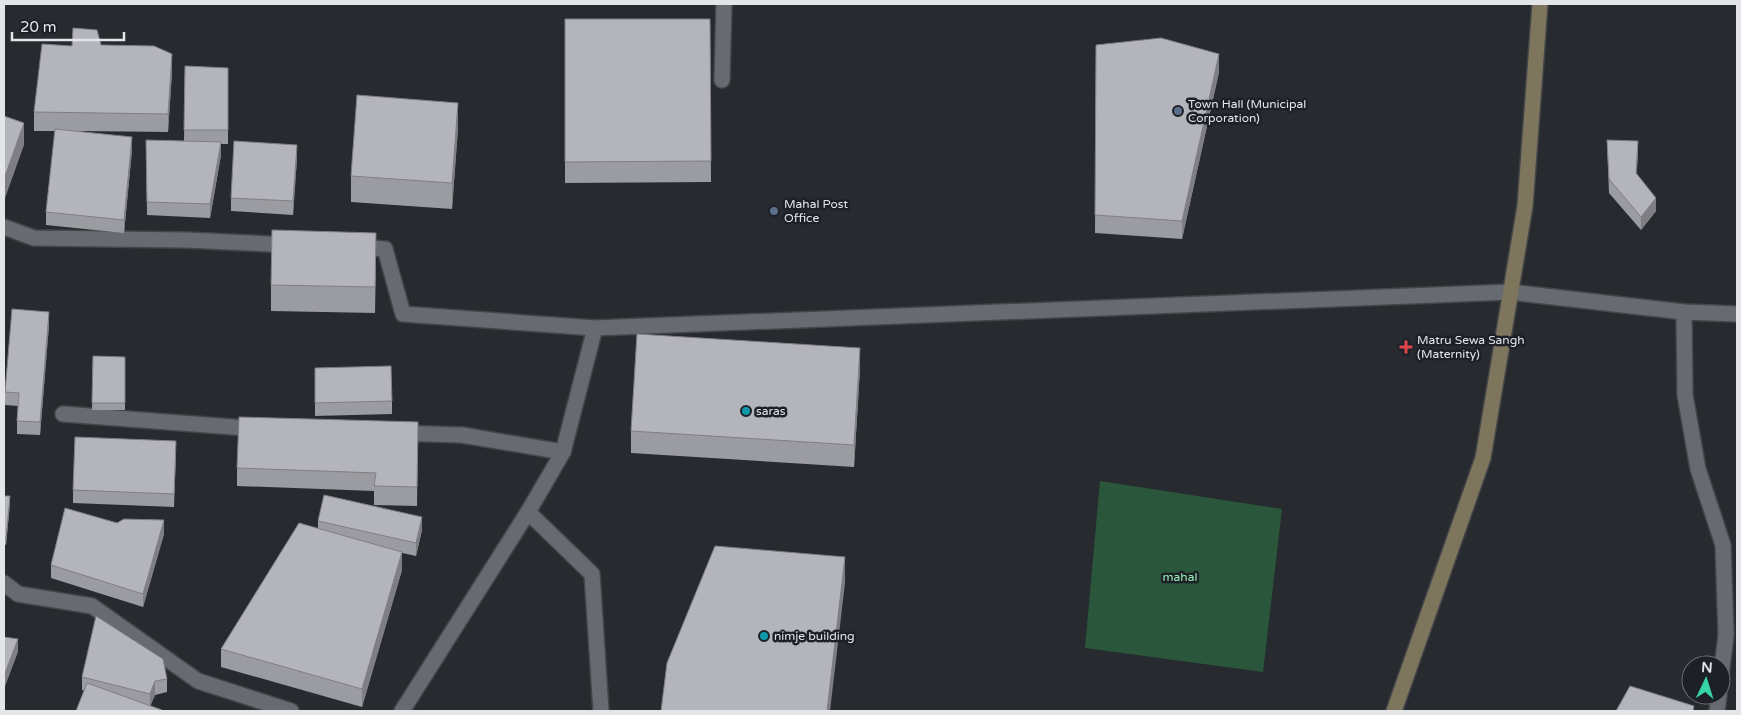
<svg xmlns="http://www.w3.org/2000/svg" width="1741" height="715" font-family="'Varela Round',sans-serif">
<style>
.green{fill:#2a573b}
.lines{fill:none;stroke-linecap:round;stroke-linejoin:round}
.street-casing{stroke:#434549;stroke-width:18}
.secondary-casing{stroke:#434549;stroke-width:18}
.street{stroke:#676a71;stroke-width:15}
.secondary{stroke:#7e755d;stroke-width:15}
.wall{fill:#9b9ba2}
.shaded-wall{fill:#7e7e84}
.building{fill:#b4b4bc;stroke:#7e7e84}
.service-dot{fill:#5c6f8a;stroke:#1d2026;stroke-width:2}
.health-dot{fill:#e0444e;stroke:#1d2026;stroke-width:2}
.culture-dot{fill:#0f9aa8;stroke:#1d2026;stroke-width:2}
.labels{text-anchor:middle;stroke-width:5;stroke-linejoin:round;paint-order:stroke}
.poi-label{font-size:12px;fill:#e3e5e9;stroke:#1d2026;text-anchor:start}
.park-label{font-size:12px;fill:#97edb6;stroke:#1d2026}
</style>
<rect width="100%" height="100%" fill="#272a2f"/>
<polygon class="green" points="1100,481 1282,509 1263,672 1085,648"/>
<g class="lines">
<g class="street-casing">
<g id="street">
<polyline points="722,80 724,4"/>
<polyline points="4,227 34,238 186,240 290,245"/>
<polyline points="356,247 385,249 403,314 595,328 1510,292 1684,312 1737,314"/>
<polyline points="1684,312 1685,395 1698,469 1723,545 1726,635 1721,676"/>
<polyline points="63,414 258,429"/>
<polyline points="398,433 462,435 563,452"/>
<polyline points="528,512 592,574 601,711"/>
<polyline points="4,583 18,594 92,606 198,681 291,711"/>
<polyline points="402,711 528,512 563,452 595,328"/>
<polyline points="1717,711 1719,695"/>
</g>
</g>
<g class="secondary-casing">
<polyline id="secondary" points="1394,711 1483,458 1525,206 1540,4"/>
</g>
<use href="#street" class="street"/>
<use href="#secondary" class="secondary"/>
</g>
<g class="wall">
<polygon points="565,19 710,19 711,182 565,183"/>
<polygon points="101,45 172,72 168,132 78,131 132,150 124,233 46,225 46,212 55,131 34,131 34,112 72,46"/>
<polygon points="1096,45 1219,72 1182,239 1095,233"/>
<polygon points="185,66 228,68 228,144 221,144 221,155 210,218 147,215 146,140 184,141"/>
<polygon points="458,128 452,209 351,202 351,176"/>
<polygon points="1607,140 1638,154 1636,174 1656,211 1641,230 1609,193"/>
<polygon points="297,158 293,215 231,211 231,198"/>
<polygon points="376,259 375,313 271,311 271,285"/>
<polygon points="49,325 40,435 17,434 17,421 18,406 5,405 5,392"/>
<polygon points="93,356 125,357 125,410 92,410"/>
<polygon points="315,368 392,401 392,414 315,416"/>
<polygon points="860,369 854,467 631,453 631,431"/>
<polygon points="418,422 417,506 374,505 374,491 237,486 237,468"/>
<polygon points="176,454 174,507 73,503 73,490"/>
<polygon points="4,496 10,503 6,545 4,544"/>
<polygon points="318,521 422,530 416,556 402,553 402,570 362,707 221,667 221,649 318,528"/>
<polygon points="117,523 164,534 143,607 51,578 51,565"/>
<polygon points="82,677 167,679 167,692 155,695 150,706 82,690"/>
</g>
<g class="shaded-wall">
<polygon points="172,54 172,72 168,132 168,114"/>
<polygon points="1219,54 1219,72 1182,239 1182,221"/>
<polygon points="458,103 458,128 452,209 452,183"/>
<polygon points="24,123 24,145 4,201 4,179"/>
<polygon points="132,137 132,150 124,233 124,220"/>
<polygon points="1638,141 1638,154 1636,186 1636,173"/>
<polygon points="221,142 221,155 210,218 210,204"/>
<polygon points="297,145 297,158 293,215 293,201"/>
<polygon points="1656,198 1656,211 1641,230 1641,217"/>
<polygon points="49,312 49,325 40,435 40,422"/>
<polygon points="860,348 860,369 854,467 854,445"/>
<polygon points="10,496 10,503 6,545 6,538"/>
<polygon points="422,517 422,530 416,556 416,543"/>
<polygon points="164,520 164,534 143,607 143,594"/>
<polygon points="402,552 402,570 362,707 362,689"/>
<polygon points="845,557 845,583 830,711 827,711"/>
<polygon points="18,639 18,652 4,689 4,676"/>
<polygon points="155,681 155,695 150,707 150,694"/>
</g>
<g class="building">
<polygon points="565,19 710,19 711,161 565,162"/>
<polygon points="73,28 97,30 101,45 154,46 172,54 168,114 34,112 42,44 72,46"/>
<polygon points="1161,38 1219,54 1182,221 1095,215 1096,45"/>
<polygon points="185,66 228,68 228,130 184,130"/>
<polygon points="357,95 458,103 452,183 351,176"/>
<polygon points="4,116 24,123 4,179"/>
<polygon points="55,129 132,137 124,220 46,212"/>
<polygon points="146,140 221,142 210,204 147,202"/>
<polygon points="1607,140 1638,141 1636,173 1656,198 1641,217 1609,179"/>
<polygon points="234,141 297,145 293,201 231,198"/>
<polygon points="272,230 376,233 375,287 271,285"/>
<polygon points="12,309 49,312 40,422 17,421 19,393 5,392"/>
<polygon points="637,334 860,348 854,445 631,431"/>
<polygon points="93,356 125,357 125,403 92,403"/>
<polygon points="391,366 392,401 315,403 315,368"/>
<polygon points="239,417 418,422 417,487 374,486 376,473 237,468"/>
<polygon points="75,437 176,441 174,494 73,490"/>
<polygon points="324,495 422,517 416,543 318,521"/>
<polygon points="4,496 10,496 6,538 4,537"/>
<polygon points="65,508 117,523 124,519 164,520 143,594 51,565"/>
<polygon points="299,523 402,552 362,689 221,649"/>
<polygon points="715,546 845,557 827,711 661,711 667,663"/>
<polygon points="96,616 163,659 167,679 155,681 150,694 82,677"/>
<polygon points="4,637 18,639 4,676"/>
<polygon points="87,683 162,710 162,711 76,711"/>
<polygon points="1630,686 1694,706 1693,711 1616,711"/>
</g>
<g class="service-dot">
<circle cx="1178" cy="111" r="5"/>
<circle cx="774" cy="211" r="5"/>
</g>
<path class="health-dot" d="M1403.5 339.5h5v5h5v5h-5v5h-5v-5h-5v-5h5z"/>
<g class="culture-dot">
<circle cx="746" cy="411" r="5"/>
<circle cx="764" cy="636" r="5"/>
</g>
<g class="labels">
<g class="poi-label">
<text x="1188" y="108">Town Hall (Municipal<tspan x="1188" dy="14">Corporation)</tspan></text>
<text x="784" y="208">Mahal Post<tspan x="784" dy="14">Office</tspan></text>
<text x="1417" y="344">Matru Sewa Sangh<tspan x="1417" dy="14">(Maternity)</tspan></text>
<text x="756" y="415">saras</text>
<text x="774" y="640">nimje building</text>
</g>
<g class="park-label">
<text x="1180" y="581">mahal</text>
</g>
</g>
<rect width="1741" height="715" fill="none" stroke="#e3e5e9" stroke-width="10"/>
<g transform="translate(1706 680) rotate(4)"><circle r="24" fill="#1d2026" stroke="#6c6f74"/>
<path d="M0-4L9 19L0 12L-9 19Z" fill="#37d4a6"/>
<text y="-8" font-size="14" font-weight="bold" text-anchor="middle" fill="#e3e5e9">N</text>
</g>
<path d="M12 32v8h112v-8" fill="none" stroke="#e3e5e9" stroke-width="2.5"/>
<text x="20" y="32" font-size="15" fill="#e3e5e9" stroke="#1d2026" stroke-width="4" paint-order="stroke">20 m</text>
</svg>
